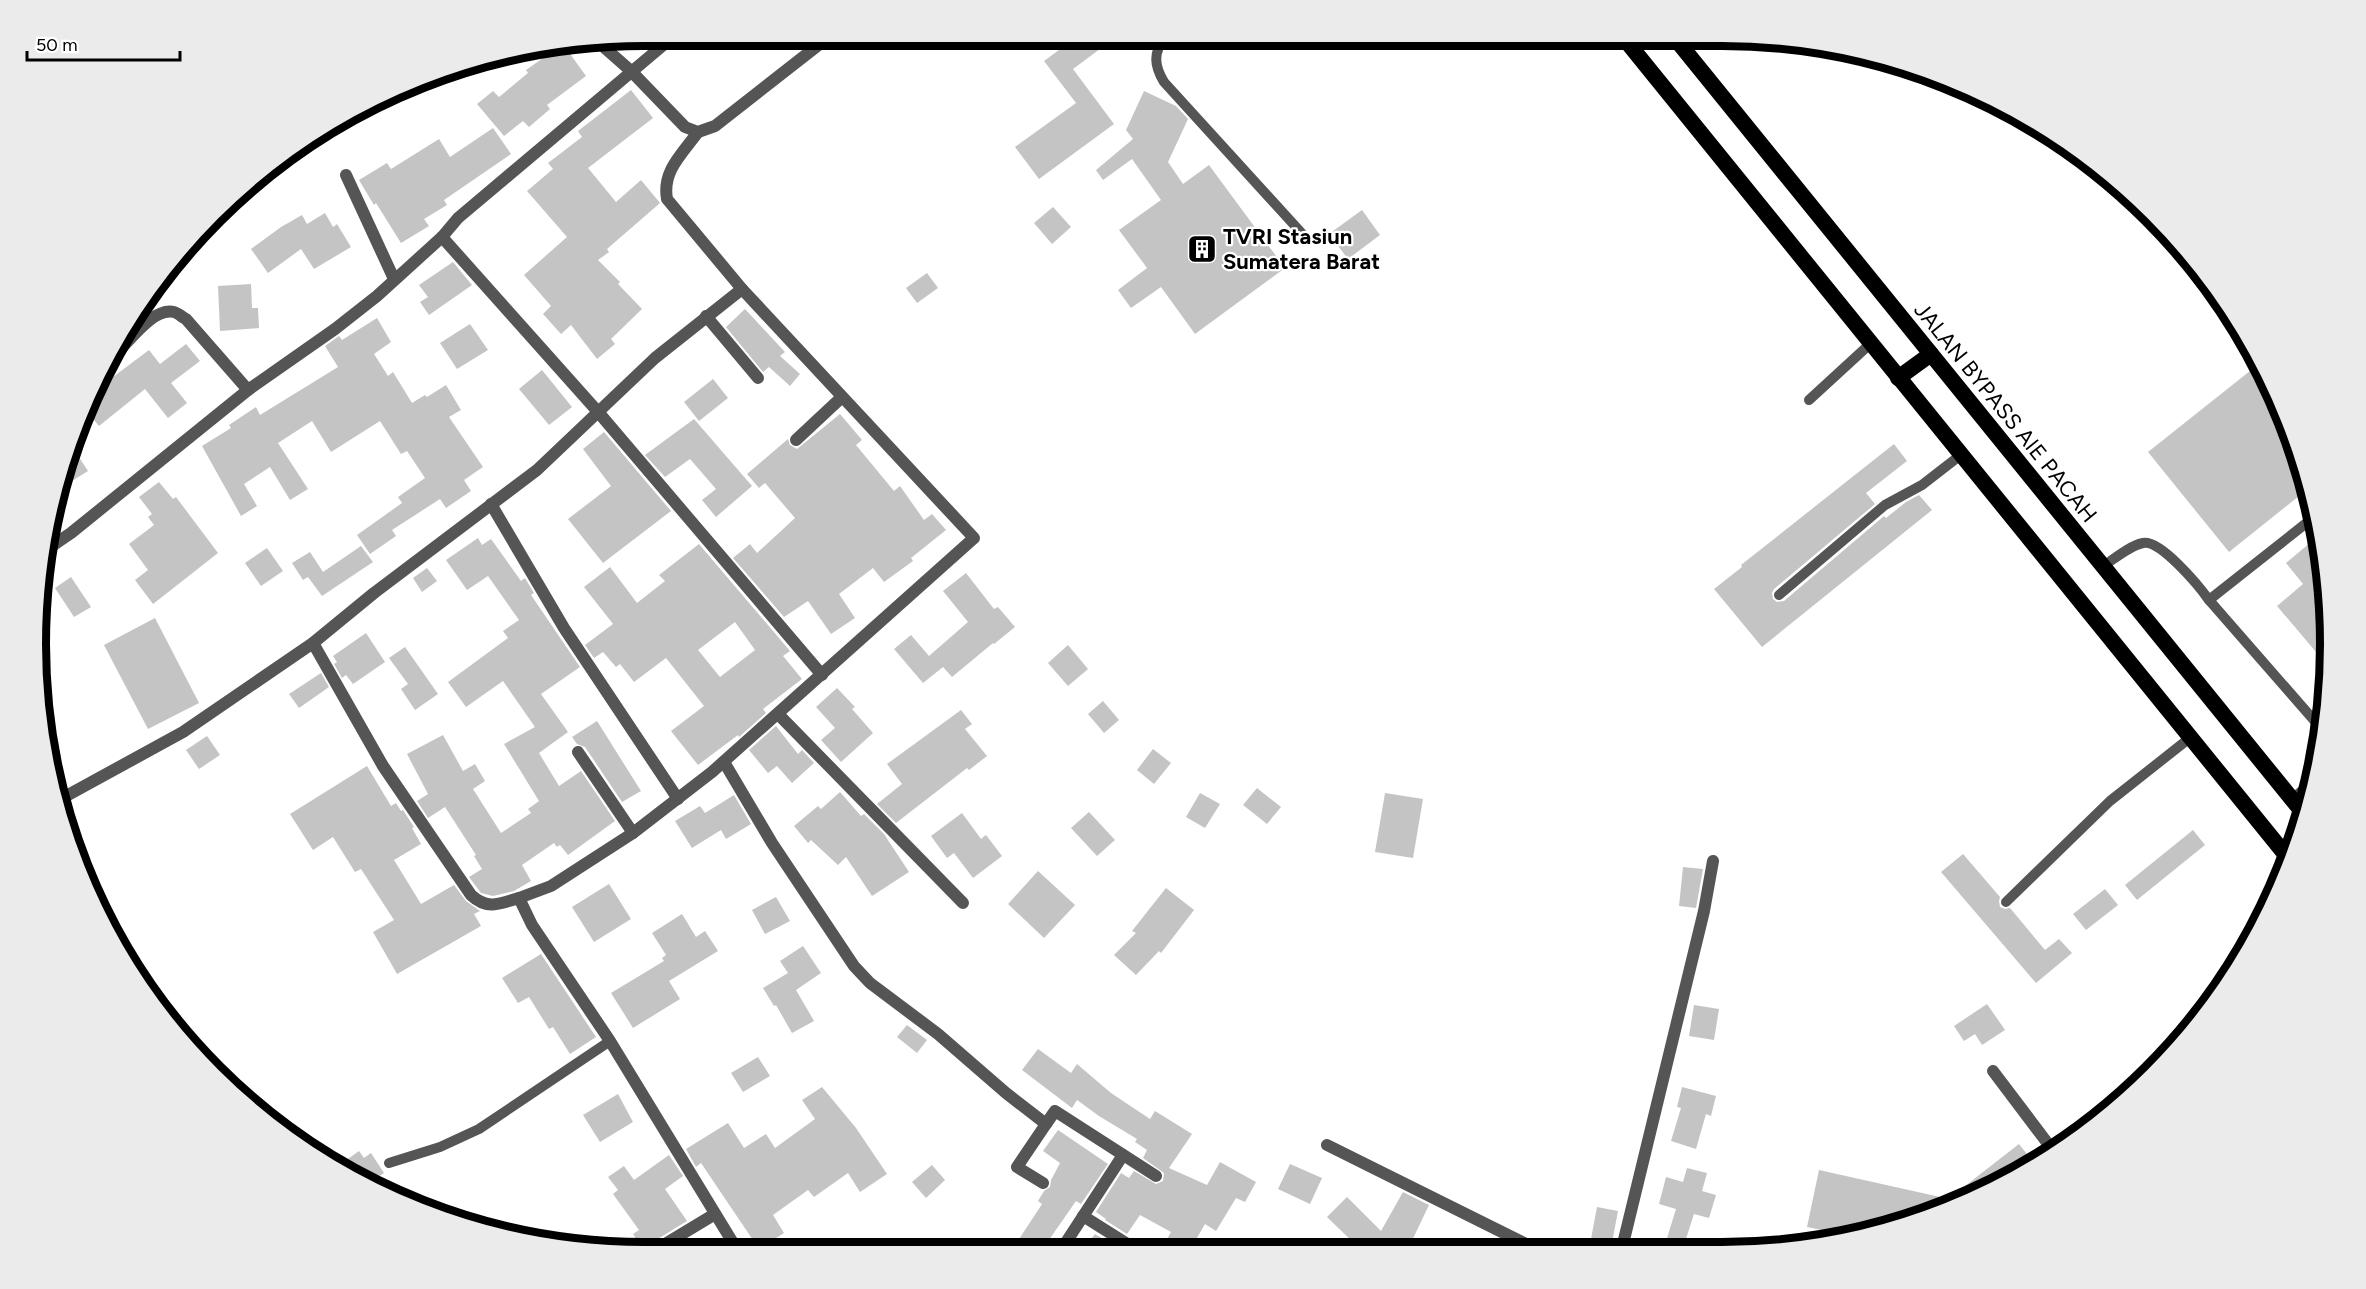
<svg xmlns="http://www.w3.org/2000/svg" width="2366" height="1289" font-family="Figtree,sans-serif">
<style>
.building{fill:#c4c4c4;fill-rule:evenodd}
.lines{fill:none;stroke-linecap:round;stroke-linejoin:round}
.service{stroke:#555;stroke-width:10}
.minor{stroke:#555;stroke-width:12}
.trunk{stroke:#000;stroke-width:16}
.labels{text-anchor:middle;stroke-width:4.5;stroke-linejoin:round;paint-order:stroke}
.poi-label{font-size:22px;font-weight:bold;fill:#000;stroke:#fff;text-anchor:start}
.street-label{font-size:22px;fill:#000;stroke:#fff}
.rim{fill:none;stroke:#000;stroke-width:8}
</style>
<rect width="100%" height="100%" fill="#fff"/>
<g class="building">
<polygon points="1078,36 1116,37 1073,69 1114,124 1039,179 1015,147 1076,103 1044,61"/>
<polygon points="563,44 586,76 547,105 550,109 529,127 523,121 504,136 477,104 493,91 499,97 528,73 526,70"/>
<polygon points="631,90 653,118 588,168 616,202 641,180 660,203 607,249 609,252 598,260 620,282 618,284 642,309 611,339 615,344 597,359 571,325 561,334 543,314 551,306 524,275 567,237 527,191 553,169 548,163 582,137 578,131"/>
<polygon points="1144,91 1176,106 1188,119 1168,162 1183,184 1209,165 1285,268 1195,334 1161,287 1131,308 1118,290 1147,268 1119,230 1161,200 1132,159 1103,180 1096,170 1133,139 1126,130"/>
<polygon points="493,128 511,154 444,200 447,205 424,219 429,226 401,243 376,203 374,205 359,180 387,163 391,169 439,139 450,157"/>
<polygon points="1053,207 1071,227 1052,244 1034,223"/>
<polygon points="1362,210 1380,235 1348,259 1329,234"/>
<polygon points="325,213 333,227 337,224 351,247 314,269 301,249 268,273 251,249 281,227 302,215 307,224"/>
<polygon points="453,262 472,285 429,315 420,302 428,297 419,285"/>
<polygon points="927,273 938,288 917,303 906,288"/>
<polygon points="251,284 252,308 258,308 259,328 220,331 218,286"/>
<polygon points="745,309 785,352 780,356 800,374 790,386 769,367 763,372 726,327"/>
<polygon points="377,318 391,342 374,354 388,376 393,372 412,403 425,395 427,397 446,385 461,410 449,417 483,467 464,480 471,491 446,508 440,499 392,530 396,536 370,554 357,535 402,503 398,497 425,478 407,451 401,454 380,421 331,452 312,421 278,443 308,489 290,500 270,467 244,484 257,506 241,516 202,446 231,428 229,425 256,407 260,415 338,367 325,346 339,336 342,340"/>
<polygon points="470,324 488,350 457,369 440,343"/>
<polygon points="186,344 200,361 171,383 187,403 168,418 145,389 99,426 84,408 93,392 149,350 160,364"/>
<polygon points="2260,363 2267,375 2309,488 2229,552 2148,452"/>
<polygon points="542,370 572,407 549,425 519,389"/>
<polygon points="713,379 728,398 699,421 684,402"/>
<polygon points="840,414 862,440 856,445 894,491 900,486 924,520 932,514 946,530 911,558 913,561 884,582 873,568 839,594 855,618 831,634 808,601 784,617 733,558 750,544 757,553 795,518 765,483 759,488 747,474 788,439 790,445 797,449"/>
<polygon points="694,419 752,486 716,517 702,500 716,489 690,459 665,477 645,455"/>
<polygon points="604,432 671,511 603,563 568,519 611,486 583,449"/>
<polygon points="1894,444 1907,461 1866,493 1875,504 1774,589 1772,593 1773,599 1777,602 1784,601 1884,516 1886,518 1906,502 1919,495 1932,510 1762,647 1714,589 1742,567 1741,565"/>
<polygon points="71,445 88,471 56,491 57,487"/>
<polygon points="159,482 173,499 176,497 218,553 153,604 135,580 148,570 129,544 154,525 148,517 152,514 139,497"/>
<polygon points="2317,537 2329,604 2327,665 2277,606 2303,584 2286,563"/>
<polygon points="478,538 482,545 491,539 521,581 525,578 534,593 531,595 580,667 541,694 568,732 539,753 559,786 581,771 615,821 568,855 560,845 557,847 554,843 522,865 531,881 514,891 493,896 481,893 469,877 482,869 474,856 476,855 445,807 428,818 417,801 428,794 407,754 443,735 463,771 475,764 485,781 473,789 501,833 531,813 528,809 539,801 504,744 535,727 503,681 466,707 448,682 508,638 503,631 519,620 488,576 467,590 446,560"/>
<path d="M699,544l91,107 -7,5 19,23 -39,30 3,4 -27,24 -1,-2 -40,30 -27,-34 33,-25 -38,-48 -32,24 -14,-18 -4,3 -13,-15 -9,6 -9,-13 28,-21 -29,-37 26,-20 27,36 28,-22 -6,-6zM735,622l20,28 -35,27 -22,-27z"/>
<polygon points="361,546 373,562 322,596 308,577 303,580 292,563 310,552 323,572"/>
<polygon points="267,548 283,571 261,586 245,563"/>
<polygon points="427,568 437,581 422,592 413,578"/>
<polygon points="966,573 994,609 998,607 1015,627 994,644 993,643 952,677 943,667 923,683 894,649 911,635 929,656 968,622 943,591"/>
<polygon points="71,577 91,607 74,617 55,588"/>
<polygon points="155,618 199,703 148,729 104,645"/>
<polygon points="366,633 385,662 353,684 346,675 342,678 334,664 337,662 333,656"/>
<polygon points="1068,645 1088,669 1068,686 1048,663"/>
<polygon points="405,647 438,694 415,710 401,689 408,684 389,658"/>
<polygon points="321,673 329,687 299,708 289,694"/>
<polygon points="837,688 855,707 852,709 873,733 841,762 821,740 835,728 816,707"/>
<polygon points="1103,701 1119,720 1104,733 1088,714"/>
<polygon points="961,710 972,724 965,729 987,756 969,770 967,768 896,823 877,804 902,784 887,764"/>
<polygon points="597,721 641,791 622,802 585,747 577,744 572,737"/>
<polygon points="776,726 798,754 802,750 814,763 792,783 777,766 768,773 749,750"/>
<polygon points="207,736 220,755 199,769 186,750"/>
<polygon points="1153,749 1171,763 1154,784 1137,770"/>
<polygon points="367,766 391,806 396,803 401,811 403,810 414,827 412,828 421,844 394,860 421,904 454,885 466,901 480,911 474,914 481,926 397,974 373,932 394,920 361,869 355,872 333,837 313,850 290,814"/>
<polygon points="1257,788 1281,807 1267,824 1243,805"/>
<polygon points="840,792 861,816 864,814 884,834 909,872 872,896 846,857 838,865 811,840 808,843 794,826 818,806 821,809"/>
<polygon points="1200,793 1220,804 1205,828 1186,817"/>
<polygon points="1385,793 1423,799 1413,858 1375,852"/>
<polygon points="734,795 751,824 726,839 721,830 692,848 675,821 700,806 705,813"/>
<polygon points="1089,812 1115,840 1097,856 1071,828"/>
<polygon points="962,813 981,839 986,835 1002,856 973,878 954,853 947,858 931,836"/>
<polygon points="2193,830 2205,845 2137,900 2125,885"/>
<polygon points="1963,854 2000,897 1999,901 2000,907 2005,909 2010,908 2045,950 2059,939 2072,953 2036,983 1941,872"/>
<polygon points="1683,867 1703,869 1696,908 1679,906"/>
<polygon points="1038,871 1075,905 1044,938 1008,904"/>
<polygon points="609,884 631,919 594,942 572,907"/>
<polygon points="1166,888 1194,910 1161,953 1159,951 1136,975 1114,955 1136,933 1132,931"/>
<polygon points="2105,889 2118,905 2086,930 2073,914"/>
<polygon points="776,897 790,921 765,934 752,910"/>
<polygon points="682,914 696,937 705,931 718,951 669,981 680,999 633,1028 611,993 664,961 662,958 666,955 652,933"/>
<polygon points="803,946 821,973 796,990 814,1021 792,1033 776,1005 774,1006 763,988 788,973 780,961"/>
<polygon points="541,954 596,1037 570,1054 553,1027 549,1029 529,997 518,1003 502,978"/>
<polygon points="1987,1004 2005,1030 1982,1045 1975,1034 1964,1041 1954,1026"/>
<polygon points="1694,1005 1719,1009 1714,1040 1689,1036"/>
<polygon points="907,1025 927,1040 917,1053 897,1037"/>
<polygon points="1038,1049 1071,1073 1077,1064 1111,1093 1150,1119 1155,1111 1192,1134 1169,1168 1207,1185 1220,1162 1256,1182 1245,1202 1236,1198 1216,1231 1205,1224 1190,1250 1161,1250 1171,1232 1140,1215 1127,1234 1105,1220 1106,1219 1096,1212 1121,1173 1129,1178 1134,1171 1156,1184 1163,1181 1164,1173 1143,1158 1147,1150 1135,1142 1137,1139 1099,1116 1077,1100 1072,1108 1022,1070"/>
<polygon points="758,1057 770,1076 743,1092 731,1073"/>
<polygon points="822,1087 856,1128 887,1174 860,1192 848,1173 814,1197 808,1190 773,1215 784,1233 759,1249 701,1163 696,1167 686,1149 728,1123 744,1148 766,1134 775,1148 815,1119 802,1100"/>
<polygon points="1682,1087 1716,1096 1711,1116 1706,1114 1696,1149 1671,1141 1681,1108 1677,1107"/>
<polygon points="618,1094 633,1122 600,1142 583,1115"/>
<polygon points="1058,1130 1108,1164 1081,1204 1076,1201 1042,1250 1012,1250 1042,1204 1038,1201 1044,1191 1050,1187 1051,1180 1060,1163 1043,1151"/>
<polygon points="2019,1144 2034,1163 1960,1200 1956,1193"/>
<polygon points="359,1151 364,1158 371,1153 384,1173 369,1183 356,1178 345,1161"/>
<polygon points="669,1155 683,1176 665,1189 687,1221 648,1245 644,1251 633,1234 639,1230 613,1194 618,1190 608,1177 624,1166 634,1180"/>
<polygon points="1290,1164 1322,1178 1310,1204 1278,1189"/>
<polygon points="932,1165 945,1180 926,1198 912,1182"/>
<polygon points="1687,1168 1707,1173 1702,1191 1716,1195 1709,1218 1694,1214 1683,1248 1664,1248 1676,1209 1659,1204 1666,1177 1683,1182"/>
<polygon points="1819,1170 1958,1201 1917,1221 1850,1236 1807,1227"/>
<polygon points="1403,1192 1429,1205 1408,1249 1372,1249 1364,1243 1359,1248 1327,1217 1347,1197 1381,1231"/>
<polygon points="1597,1207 1618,1211 1612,1243 1591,1239"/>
<polygon points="1095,1234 1118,1248 1117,1250 1083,1250"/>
</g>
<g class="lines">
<g class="service">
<path d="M1165,37c-12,16 -11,28 -1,45l143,157"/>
<polyline points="1809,400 1870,344"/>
<path d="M2102,567c12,-8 27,-21 41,-24 17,-4 56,43 66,57l105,-83"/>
<polyline points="1779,595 1885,505 1922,485 1962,454"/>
<polyline points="2209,600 2319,726"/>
<polyline points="2292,799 2311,783"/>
<polyline points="2006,902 2110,801 2191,737"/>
<polyline points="389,1163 440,1147 479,1129 610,1041"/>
</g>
<g class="minor">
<polyline points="597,41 631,71 685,127 698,132 715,126 830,36"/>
<path d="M698,132c-16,22 -36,39 -31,67l75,90 232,249 -262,234 -79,61 -82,53 -32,12 13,27 78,116 128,210"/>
<polyline points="346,175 394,279"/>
<polyline points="442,237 599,413 822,675"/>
<polyline points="706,316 758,378"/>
<path d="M111,358c16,-12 40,-51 63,-46 4,1 8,5 12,7l62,71"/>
<polyline points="796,440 842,397"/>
<polyline points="491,504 564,628 678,799"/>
<polyline points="46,550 71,533 248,390 335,329 377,296 442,237 458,218 674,36"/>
<path d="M313,643l70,123 88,129c16,15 28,9 48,3"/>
<polyline points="778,714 963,903"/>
<polyline points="578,752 633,833"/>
<polyline points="724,762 772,843 854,966 870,983 938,1034 1006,1093 1046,1124 1055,1111 1156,1176"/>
<polyline points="57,801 183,732 313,643 374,593 537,470 655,358 742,289"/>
<polyline points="1993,1071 2055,1153"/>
<polyline points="1327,1145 1536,1249"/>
<polyline points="1043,1183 1017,1167 1046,1124"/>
<polyline points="1083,1216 1137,1250"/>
<polyline points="1622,1248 1704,911 1713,861"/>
<polyline points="1061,1250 1123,1155"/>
<polyline points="777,1251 778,1251"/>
<polyline points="652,1252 715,1214"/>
</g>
<g class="trunk">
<polyline points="1623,37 2289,859"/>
<polyline points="1674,37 2304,814"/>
<polyline points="1898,378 1931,354"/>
</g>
</g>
<defs>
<g id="building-square" transform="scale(1.5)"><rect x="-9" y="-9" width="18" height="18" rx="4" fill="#000" stroke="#fff"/><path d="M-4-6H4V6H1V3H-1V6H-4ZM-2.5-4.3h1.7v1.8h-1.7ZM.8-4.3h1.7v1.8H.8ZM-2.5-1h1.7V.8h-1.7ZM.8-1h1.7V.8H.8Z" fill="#fff"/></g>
</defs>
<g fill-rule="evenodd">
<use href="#building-square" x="1202" y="249"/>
</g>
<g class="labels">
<g class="poi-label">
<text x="1223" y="244">TVRI Stasiun<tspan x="1223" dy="25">Sumatera Barat</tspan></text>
</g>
<g class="street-label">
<text transform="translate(2006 412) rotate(51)" y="8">JALAN BYPASS AIE PACAH</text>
</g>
</g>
<path d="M0 0H2366V1289H0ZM644 46H1722A598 598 0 0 1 2320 644V644A598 598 0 0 1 1722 1242H644A598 598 0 0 1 46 644V644A598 598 0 0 1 644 46Z" fill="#ebebeb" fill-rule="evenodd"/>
<path class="rim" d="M644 46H1722A598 598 0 0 1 2320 644V644A598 598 0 0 1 1722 1242H644A598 598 0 0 1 46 644V644A598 598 0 0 1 644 46Z"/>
<path d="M27 51v9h153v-9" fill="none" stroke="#000000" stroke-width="3"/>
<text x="36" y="51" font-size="18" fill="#000000" stroke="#ffffff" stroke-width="4.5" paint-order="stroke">50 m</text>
</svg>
